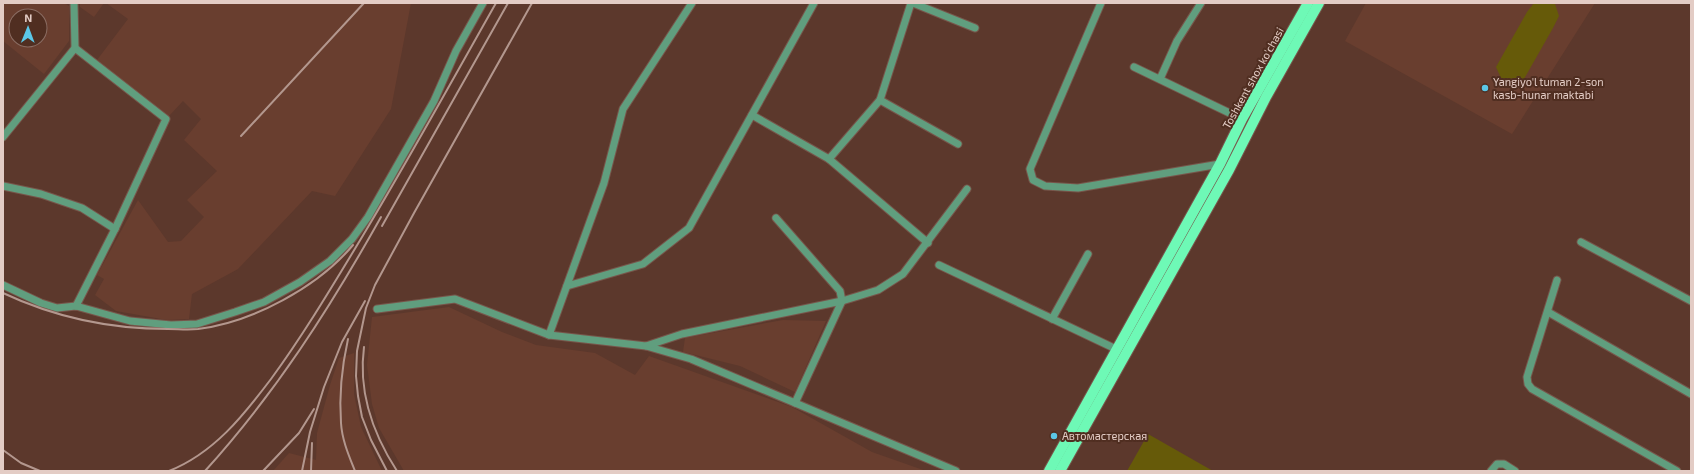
<svg xmlns="http://www.w3.org/2000/svg" width="1694" height="474" font-family="'Exo 2',sans-serif">
<style>
.built{fill:#693e2f;fill-rule:evenodd}
.green{fill:#665a09}
.lines{fill:none;stroke-linecap:round;stroke-linejoin:round}
.minor-casing{stroke:#77564b;stroke-width:9}
.major-casing{stroke:#77564b;stroke-width:12}
.minor{stroke:#609e7e;stroke-width:7}
.major{stroke:#6ef9b6;stroke-width:10}
.rail{stroke:#b3978e;stroke-width:2}
.poi-dot{fill:#5bc7e7;stroke:#502e21;stroke-width:1.5}
.labels{text-anchor:middle;stroke-width:4;stroke-linejoin:round;paint-order:stroke}
.street-label{font-size:11px;fill:#e3ccc5;stroke:#502e21}
.poi-label{font-size:11px;fill:#e3ccc5;stroke:#502e21;text-anchor:start}
</style>
<rect width="100%" height="100%" fill="#5c382c"/>
<g class="built">
<path d="M3,3h61l5,3v35l-25,33 -41,-33zM16,16h24v24h-24z"/>
<polygon points="80,3 104,3 94,17 80,7"/>
<polygon points="106,3 411,3 391,109 335,196 312,191 238,269 192,294 189,319 167,320 116,311 95,295 104,279 97,275 138,200 168,242 181,241 204,217 187,200 217,171 184,140 201,119 183,101 169,116 97,60 128,19"/>
<polygon points="1366,3 1595,3 1512,134 1345,41"/>
<polygon points="449,307 502,332 536,345 595,353 635,375 649,356 792,407 872,452 926,471 404,471 379,428 372,404 367,365 372,317"/>
<polygon points="783,320 826,321 795,392 740,366 683,352 685,338"/>
<polygon points="354,353 354,394 361,427 382,471 273,471 289,453 316,460 317,433 330,385 339,358"/>
</g>
<g class="green">
<polygon points="1534,3 1555,4 1559,16 1553,28 1524,79 1512,83 1501,78 1496,67 1527,12"/>
<polygon points="1148,434 1213,471 1127,471"/>
</g>
<g class="lines">
<g class="minor-casing">
<g id="minor">
<polyline points="913,3 975,28"/>
<polyline points="1101,3 1030,169 1033,180 1045,186 1078,188 1220,164"/>
<polyline points="75,48 166,119 115,229 76,306"/>
<polyline points="1134,67 1242,119"/>
<polyline points="1160,79 1177,41 1201,3"/>
<polyline points="880,100 958,144"/>
<polyline points="752,115 829,159 928,243"/>
<polyline points="3,137 75,48 74,3"/>
<polyline points="829,159 880,100 911,3"/>
<polyline points="3,186 41,194 82,208 115,229"/>
<polyline points="776,218 840,291 842,301 795,403"/>
<polyline points="1581,242 1691,301"/>
<polyline points="939,265 1116,349"/>
<polyline points="1557,280 1527,377 1528,384 1532,389 1677,471"/>
<polyline points="3,285 41,303 57,308 76,306 130,321 171,325 197,324 235,312 264,302 300,282 330,261 352,239 368,217 434,101 456,51 483,3"/>
<polyline points="567,286 643,264 689,228 814,3"/>
<polyline points="377,309 455,299 549,335 646,346 691,359 956,471"/>
<polyline points="1548,312 1691,394"/>
<polyline points="1052,319 1088,254"/>
<polyline points="549,335 604,183 623,109 692,3"/>
<polyline points="646,346 682,334 842,301 878,290 903,274 967,189"/>
<polyline points="1491,471 1497,464 1504,464 1515,471"/>
</g>
</g>
<g class="major-casing">
<g id="major">
<polyline points="1049,471 1220,164 1242,119 1308,3"/>
<polyline points="1060,471 1229,170 1266,97 1319,3"/>
</g>
</g>
<use href="#minor" class="minor"/>
<use href="#major" class="major"/>
<g class="rail">
<polyline points="241,136 364,3"/>
<polyline points="382,226 508,3"/>
<path d="M3,293c51,24 108,36 165,36 10,0 20,1 30,0 55,-7 120,-42 155,-84"/>
<path d="M348,339c-6,27 -9,57 -7,84 1,17 8,33 14,48"/>
<path d="M364,347c-6,45 9,87 33,124"/>
<polyline points="3,450 21,463 40,471"/>
<path d="M169,471c45,-18 74,-55 102,-92 30,-41 56,-84 82,-127 50,-82 96,-166 143,-249"/>
<path d="M205,471c70,-77 125,-163 176,-254"/>
<polyline points="263,471 299,433 314,409"/>
<polyline points="302,471 310,432 324,387 342,342 365,301"/>
<polyline points="311,471 312,443"/>
<polyline points="387,471 371,440 362,417 358,396 356,376 357,351 366,308 375,285 414,213 532,3"/>
</g>
</g>
<g class="poi-dot">
<circle cx="1485" cy="88" r="4"/>
<circle cx="1054" cy="436" r="4"/>
</g>
<g class="labels">
<g class="street-label">
<text transform="translate(1253 78) rotate(-61)" y="4">Toshkent shox ko'chasi</text>
</g>
<g class="poi-label">
<text x="1493" y="86">Yangiyo'l tuman 2-son<tspan x="1493" dy="13">kasb-hunar maktabi</tspan></text>
<text x="1062" y="440">Автомастерская</text>
</g>
</g>
<rect width="1694" height="474" fill="none" stroke="#e3ccc5" stroke-width="8"/>
<g transform="translate(28 28) rotate(1)"><circle r="19" fill="#502e21" stroke="#8b6d63"/>
<path d="M0-3L7 15L0 10L-7 15Z" fill="#5bc7e7"/>
<text y="-6" font-size="11" font-weight="bold" text-anchor="middle" fill="#e3ccc5">N</text>
</g>
</svg>
